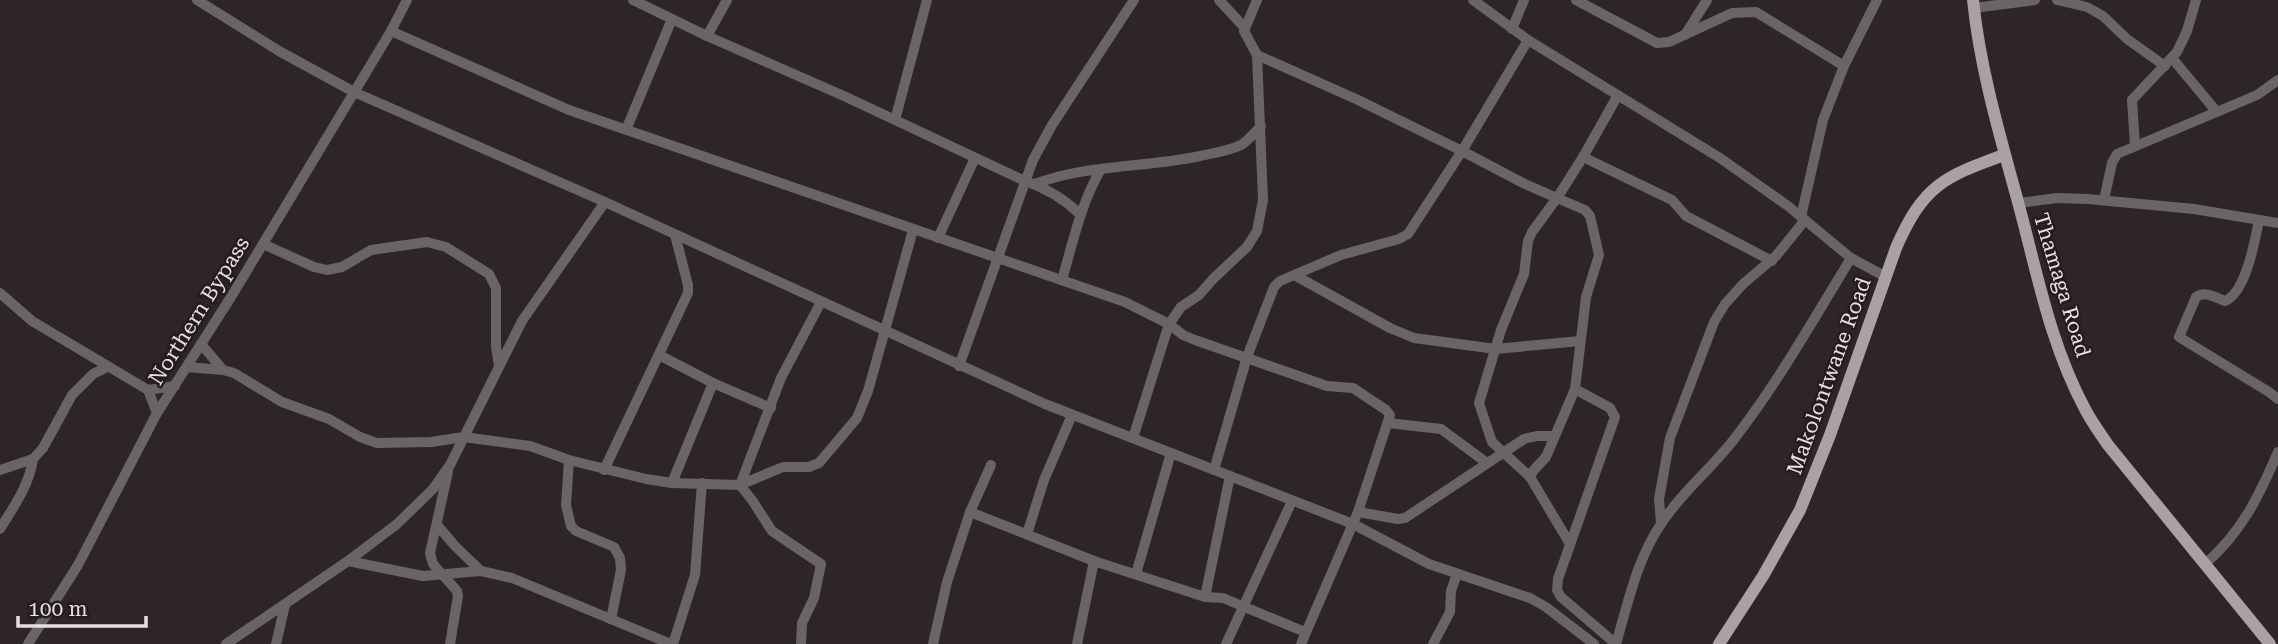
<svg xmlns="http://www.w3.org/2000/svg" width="2278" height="644" font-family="'Roboto Serif',serif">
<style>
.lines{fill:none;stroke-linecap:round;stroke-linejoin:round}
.minor{stroke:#696467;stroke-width:10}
.major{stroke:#aaa0a5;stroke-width:12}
.labels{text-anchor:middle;stroke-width:5;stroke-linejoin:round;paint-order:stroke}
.street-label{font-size:21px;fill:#e6e0e3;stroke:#241c20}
</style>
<rect width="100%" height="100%" fill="#2e252a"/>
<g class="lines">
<g class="minor">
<polyline points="197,0 279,51 354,92 605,202 1045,404 1353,524 1429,564 1530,598 1546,607 1594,644"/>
<polyline points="633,0 707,36"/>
<path d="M727,0l-20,36 137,60 181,85c21,7 39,18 55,33"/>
<polyline points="1219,0 1245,28"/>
<polyline points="1257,0 1244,31 1257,55 1356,99 1462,151 1528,40"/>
<polyline points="1473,0 1528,40 1720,158 1788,206 1851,258 1886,277"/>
<polyline points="1576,0 1657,43 1669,42 1732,13 1756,12 1844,66"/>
<polyline points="2057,0 2087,7 2103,16 2127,39 2165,66"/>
<polyline points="1974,8 2035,0"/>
<polyline points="1512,29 1524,0"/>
<polyline points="391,31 569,110 1125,302 1169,324 1133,438"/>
<polyline points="1685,35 1707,0"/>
<polyline points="1257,55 1263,200 1257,231 1247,247 1213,279 1199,295 1181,307 1169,324 1183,335 1195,340 1327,386 1353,388 1386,410 1390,415 1358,512 1301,644"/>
<polyline points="2172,58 2216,111"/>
<polyline points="895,120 927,0"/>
<polyline points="626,130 672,19"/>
<polyline points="2135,146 2132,100 2177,52 2187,31 2196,0"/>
<polyline points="1583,157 1672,200 1686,216 1772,261"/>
<path d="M1035,184c52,-20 110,-16 165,-28 13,-3 29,-5 41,-11 8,-5 14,-13 20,-19"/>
<polyline points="2104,200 2112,163 2117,154 2257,95 2278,80"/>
<polyline points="2018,203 2057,198 2088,199 2194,209 2278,223"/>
<polyline points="1801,217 1823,120 1844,66 1877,0"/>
<path d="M2259,220c-4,20 -13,73 -34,81 -9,-3 -20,-11 -29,-4l-17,40 90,55 9,7"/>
<polyline points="938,238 975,158"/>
<polyline points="263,244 314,267 327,270 342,267 371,250 427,242 446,247 489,274 496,288 496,347 499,366"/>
<polyline points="1296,276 1390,328 1414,338 1496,349 1580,341"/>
<path d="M1062,280c11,-38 19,-77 39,-111"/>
<polyline points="0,293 32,321 148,390 157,413"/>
<polyline points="201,344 223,370"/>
<polyline points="659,355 713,383 771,408"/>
<polyline points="959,366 1033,160 1052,125 1134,0"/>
<polyline points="187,367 223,370 234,373 282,402 329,419 360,437 377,443 431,442 464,437 530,446 569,460 646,479 672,483 740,485 783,467 809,467 819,463 857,418 868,391 913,230"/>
<polyline points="1575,389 1610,408 1615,417 1558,579 1557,590 1561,597 1616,644"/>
<polyline points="148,390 175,386"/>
<polyline points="1388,423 1441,429 1487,463"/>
<polyline points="569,460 566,505 571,526 576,531 614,547 620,558 621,570 611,619"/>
<polyline points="0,470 33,459 43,448 72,395 93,374 107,367"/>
<polyline points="604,470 688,293 688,285 675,235"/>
<polyline points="1214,470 1247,357 1274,287 1280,281 1341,255 1399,239 1408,234 1462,151 1525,184 1557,198 1532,232 1528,241 1524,274 1501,330 1479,403 1492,442 1530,477"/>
<polyline points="448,472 430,553 433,564 457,591 458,596 450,644"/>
<polyline points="672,483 713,383"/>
<polyline points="970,512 1094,561 1205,597 1223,598 1305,632"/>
<polyline points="1358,512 1398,519 1405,518 1524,439 1537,436 1554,436"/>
<polyline points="1661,523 1659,499 1670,438 1714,322 1725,304 1743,284 1776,256 1805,220"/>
<polyline points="438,526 455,546 481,571"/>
<path d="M0,529c14,-23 29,-43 33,-70"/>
<polyline points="1027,534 1044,480 1072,415"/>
<polyline points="1570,544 1530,477 1533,471 1546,457 1575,389 1586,297 1599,255 1590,216 1585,210 1557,198 1583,157 1618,95"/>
<polyline points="348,561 423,576 481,571 512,578 671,644"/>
<path d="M2205,564c37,-32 54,-68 73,-112"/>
<polyline points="1136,574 1171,453"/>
<polyline points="1205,597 1230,476"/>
<polyline points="28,644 78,565 157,413 231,297 391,31 407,0"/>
<polyline points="226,644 348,561 397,524 433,489 450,465 522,321 605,202"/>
<polyline points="276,644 285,605"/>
<polyline points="673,644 695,575 702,483"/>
<polyline points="801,644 802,623 814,598 821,564 772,531 752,500 740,485 781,378 821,302"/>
<polyline points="933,644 947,582 970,512 991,465"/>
<polyline points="1077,644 1094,561"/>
<polyline points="1226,644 1292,501"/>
<polyline points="1433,644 1450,612 1451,591 1457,574"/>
<path d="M1616,644c12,-41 21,-85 45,-120 22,-34 54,-58 77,-90 42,-55 77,-117 113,-176"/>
</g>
<g class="major">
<path d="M1973,0c7,69 27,136 45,202 19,70 32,142 67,207 6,12 15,24 23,36l162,199"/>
<path d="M1719,644l44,-68 37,-66 30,-75 66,-187c27,-62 47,-71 108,-93"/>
</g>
</g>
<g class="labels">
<g class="street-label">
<text transform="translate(2062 285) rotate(73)" y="7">Thamaga Road</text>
<text transform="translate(199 311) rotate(-58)" y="7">Northern Bypass</text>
<text transform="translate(1829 376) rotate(-70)" y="7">Makolontwane Road</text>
</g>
</g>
<path d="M18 616v10h128v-10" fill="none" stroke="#e6e0e3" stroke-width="3.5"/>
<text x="28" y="616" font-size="21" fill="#e6e0e3" stroke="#241c20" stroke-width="5" paint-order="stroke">100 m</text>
</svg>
